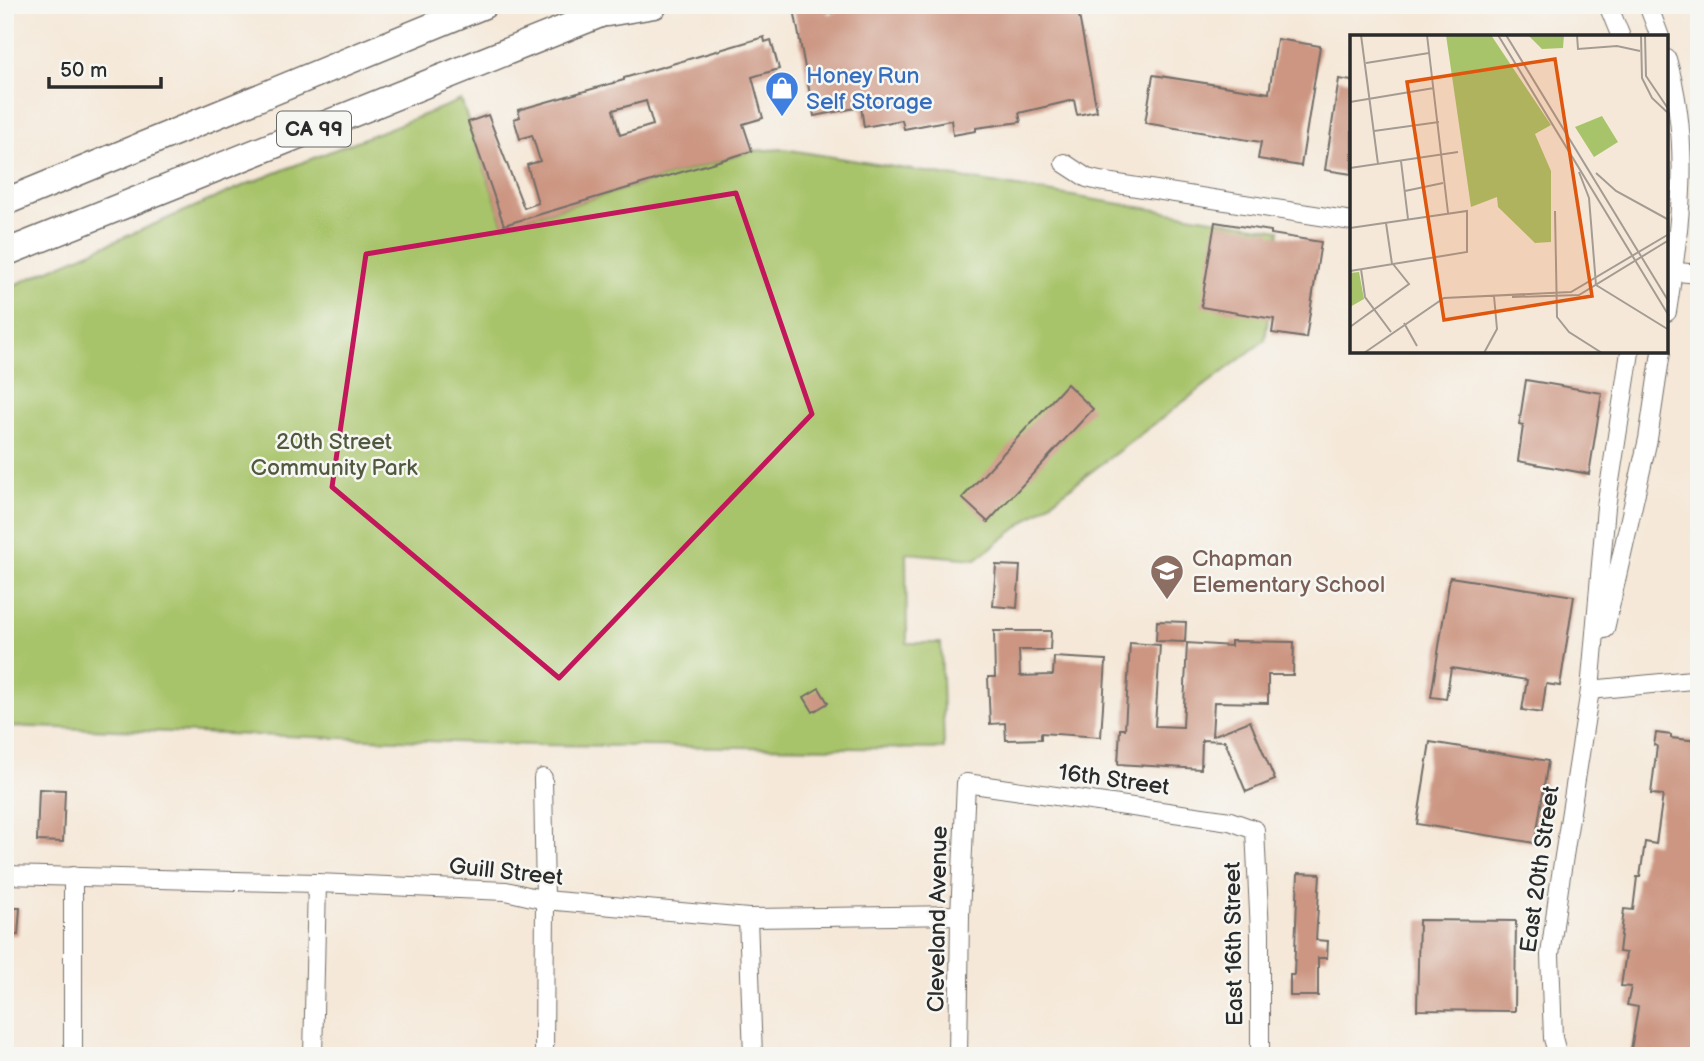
<svg xmlns="http://www.w3.org/2000/svg" width="1704" height="1061" font-family="'Balsamiq Sans',sans-serif">
<style>
.green{fill:#a8c46b;stroke:#6a784b;stroke-width:2}
.building{fill:#cc9682;fill-rule:evenodd}
.lines{fill:none;stroke-linecap:round;stroke-linejoin:round}
.minor-casing{stroke:#726d68;stroke-width:20}
.highway-casing{stroke:#726d68;stroke-width:29}
.minor{stroke:#fff;stroke-width:18}
.highway{stroke:#fff;stroke-width:26}
.marked{fill:none;stroke:#c2185b;stroke-width:5;stroke-linejoin:round}
.labels{text-anchor:middle;stroke-width:5;stroke-linejoin:round;paint-order:stroke}
.shield{fill:#f6f6f2;stroke:#686867;stroke-width:2}
.shield-label{font-size:21px;font-weight:bold;fill:#2b2b2b}
.shop-label{font-size:23px;fill:#366cbe;stroke:#f6f6f2;text-anchor:start}
.park-label{font-size:23px;fill:#50593e;stroke:#f6f6f2}
.education-label{font-size:23px;fill:#785e54;stroke:#f6f6f2;text-anchor:start}
.street-label{font-size:23px;fill:#2b2b2b;stroke:#f6f6f2}
.inset-road{fill:none;stroke:#a49c93;stroke-width:2}
.view{fill:#df570e;fill-opacity:0.15;stroke:#df570e;stroke-width:3.5}
.inset-edge{fill:none;stroke:#2b2b2b;stroke-width:3.5}
</style>
<rect width="100%" height="100%" fill="#f6f6f2"/>
<filter id="ink" filterUnits="userSpaceOnUse"><feTurbulence type="fractalNoise" baseFrequency=".0143" numOctaves="2"/><feDisplacementMap in="SourceGraphic" scale="14" xChannelSelector="R" yChannelSelector="G"/><feConvolveMatrix kernelMatrix="1 2 1 2 8 2 1 2 1" color-interpolation-filters="sRGB"/></filter>
<filter id="wash" filterUnits="userSpaceOnUse"><feTurbulence type="fractalNoise" baseFrequency=".00686" numOctaves="4" result="noise"/><feDisplacementMap in="SourceGraphic" scale="28" xChannelSelector="R" yChannelSelector="G"/><feGaussianBlur stdDeviation="1.57" result="paint"/><feColorMatrix in="noise" values="0 0 0 0 0 0 0 0 0 0 0 0 0 0 0 0 0 1.4 0 .05"/><feComposite in="paint" operator="in"/></filter>
<g filter="url(#wash)">
<rect width="100%" height="100%" fill="#f5e8d8"/>
<polygon class="green" points="461,100 504,225 752,151 784,149 1280,230 1265,340 976,559 906,553 907,643 941,643 944,749 534,745 5,726 5,289 245,185"/>
<g id="blocks">
<g class="building">
<polygon points="810,5 826,5 828,14 863,5 1077,5 1097,111 1077,115 1074,100 1019,113 1021,122 976,128 976,131 953,135 951,120 904,129 902,120 864,127 861,107 814,116 794,9"/>
<path d="M764,37l1,5 6,-2 8,29 -27,8 11,41 -20,6 9,27 -248,74 -36,-103 20,-7 36,93 14,-5 -11,-38 13,-4 -8,-26 -12,4 -6,-20 6,-2 -2,-7 106,-30v-2zM646,101l7,24 -33,10 -7,-25z"/>
<polygon points="1277,39 1320,46 1301,166 1258,159 1261,142 1145,123 1153,75 1269,93"/>
<polygon points="1339,79 1352,81 1352,174 1325,170"/>
<polygon points="1215,222 1271,231 1271,234 1321,242 1306,338 1272,333 1274,319 1201,307"/>
<polygon points="1526,380 1602,393 1589,474 1518,461 1523,426 1519,425"/>
<polygon points="1067,384 1093,409 988,522 962,498"/>
<polygon points="996,565 1020,566 1017,608 993,606"/>
<polygon points="1450,577 1574,596 1560,686 1546,684 1542,713 1522,710 1527,680 1451,668 1446,699 1431,697"/>
<polygon points="1157,621 1186,622 1185,642 1156,641"/>
<polygon points="994,631 1051,631 1050,650 1019,650 1020,676 1053,675 1054,657 1106,660 1101,737 1041,733 1041,739 1006,740 1005,723 990,724 988,677 995,677"/>
<polygon points="1231,641 1294,642 1293,675 1268,675 1268,703 1214,702 1212,736 1250,721 1275,780 1246,792 1225,741 1202,740 1201,769 1118,764 1120,729 1125,729 1130,643 1160,645 1155,726 1183,727 1187,643 1231,646"/>
<polygon points="819,688 828,703 813,712 804,697"/>
<polygon points="1656,733 1671,735 1671,738 1699,741 1699,924 1697,923 1693,957 1699,958 1699,1056 1630,1056 1638,1007 1627,1005 1631,987 1621,986 1626,953 1619,952 1624,909 1633,910 1637,877 1640,877 1645,842 1656,844 1663,795 1651,794 1657,746 1654,745"/>
<polygon points="1430,742 1548,761 1535,843 1417,824"/>
<polygon points="39,789 65,790 63,842 37,841"/>
<polygon points="1298,873 1320,874 1316,940 1328,941 1327,958 1318,958 1318,996 1290,996 1290,975 1294,975"/>
<polygon points="5,908 20,908 18,935 5,935"/>
<polygon points="1419,920 1516,921 1515,1011 1417,1010"/>
</g>
</g>
</g>
<g filter="url(#ink)">
<use href="#blocks" fill-opacity="0" stroke="#726d68" stroke-width="2"/>
<g class="lines">
<g class="minor-casing">
<g id="minor">
<polyline points="1608,5 1621,37"/>
<polyline points="1648,5 1660,37"/>
<path d="M1667,59c25,86 13,166 0,253"/>
<polyline points="1064,163 1087,178 1099,181 1352,221"/>
<polyline points="1667,271 1699,274"/>
<polyline points="1605,629 1648,439 1661,352"/>
<polyline points="1590,690 1692,680 1699,681"/>
<polyline points="543,778 545,900 544,1056"/>
<polyline points="5,875 317,883 506,891 545,900 748,918 960,915"/>
<polyline points="748,918 753,1056"/>
<polyline points="73,1056 73,876"/>
<polyline points="313,1056 317,883"/>
<polyline points="958,1056 960,915 966,783 1230,821 1255,830 1260,933 1260,1056"/>
<polyline points="1558,1056 1553,1038 1550,955 1559,888 1590,690 1606,507 1630,352"/>
</g>
</g>
<g class="highway-casing">
<g id="highway">
<polyline points="607,13 654,5"/>
<polyline points="5,202 484,5"/>
<polyline points="5,253 623,5"/>
</g>
</g>
<use href="#minor" class="minor"/>
<use href="#highway" class="highway"/>
</g>
</g>
<path class="marked" d="M736,193l76,221 -253,264 -227,-191 34,-233z"/>
<defs>
<g id="shop-pin" transform="scale(1.75)"><path d="M0 17L-7.5 6A9.5 9.5 0 1 1 7.5 6Z" fill="#3f7fe0" stroke="#f6f6f2"/><path d="M-5-2.5h2.3a2.7 3.5 0 0 1 5.4 0H5L5.5 6h-11ZM-1.5-2.5h3a1.5 2.3 0 0 0-3 0Z" fill="#fff"/></g>
<g id="school-pin" transform="scale(1.75)"><path d="M0 17L-7.5 6A9.5 9.5 0 1 1 7.5 6Z" fill="#8d6e63" stroke="#f6f6f2"/><path d="M0-5L7-2L0 1L-7-2ZM-4 1L0 2.5L4 1V4Q0 6-4 4Z" fill="#fff"/></g>
</defs>
<g fill-rule="evenodd">
<use href="#shop-pin" x="782" y="88"/>
<use href="#school-pin" x="1167" y="571"/>
</g>
<g class="labels">
<rect class="shield" x="277" y="111.5" width="74" height="35" rx="5"/>
<g class="shield-label">
<text x="314" y="136">CA 99</text>
</g>
<g class="shop-label">
<text x="806" y="83">Honey Run<tspan x="806" dy="26">Self Storage</tspan></text>
</g>
<g class="park-label">
<text x="334" y="449">20th Street<tspan x="334" dy="26">Community Park</tspan></text>
</g>
<g class="education-label">
<text x="1192" y="566">Chapman<tspan x="1192" dy="26">Elementary School</tspan></text>
</g>
<g class="street-label">
<text transform="translate(1114 779) rotate(8)" y="8">16th Street</text>
<text transform="translate(1539 869) rotate(-82)" y="8">East 20th Street</text>
<text transform="translate(506 871) rotate(6)" y="8">Guill Street</text>
<text transform="translate(937 919) rotate(-89)" y="8">Cleveland Avenue</text>
<text transform="translate(1233 944) rotate(-91)" y="8">East 16th Street</text>
</g>
</g>
<g transform="translate(1350 35)">
<rect width="318" height="318" fill="#f5e8d8"/>
<path d="M96,0h45l60,90 -16,9 16,37v71l-16,1 -37,-36 -1,-10 -26,10zM178,0h36l-1,13 -21,1zM252,81l16,26 -24,15 -19,-30zM9,237l5,27 -14,8v-34z" fill="#a8c46b"/>
<path class="inset-road" d="M11,0l17,129M77,0l21,178M148,0l171,281M156,0l163,267M227,0l1,14 39,-3 23,5M291,0l1,43 10,20 17,16M295,0l1,41 23,34M16,28l63,-10M0,67l84,-14M24,96l65,-9M51,126l7,58M0,133l108,-16M229,137l10,26 7,87 73,45M246,138l20,18 53,29M55,156l38,-8M205,176l2,106 12,15 33,21M36,188l6,41M0,193l117,-17v41l-117,19M11,234l4,28 26,35M162,262l67,-2 90,-55M54,288l13,23M0,292l59,-43 -16,-20M14,318l80,-55 127,-6 98,-58M134,318l13,-24 -3,-33"/>
<path class="view" d="M205,24l37,237 -148,24 -37,-238z"/>
<rect width="318" height="318" class="inset-edge"/>
</g>
<rect width="1704" height="1061" fill="none" stroke="#f6f6f2" stroke-width="28"/>
<path d="M49 77v10h112v-10" fill="none" stroke="#2b2b2b" stroke-width="3.5"/>
<text x="60" y="77" font-size="21" fill="#2b2b2b" stroke="#f6f6f2" stroke-width="5" paint-order="stroke">50 m</text>
</svg>
